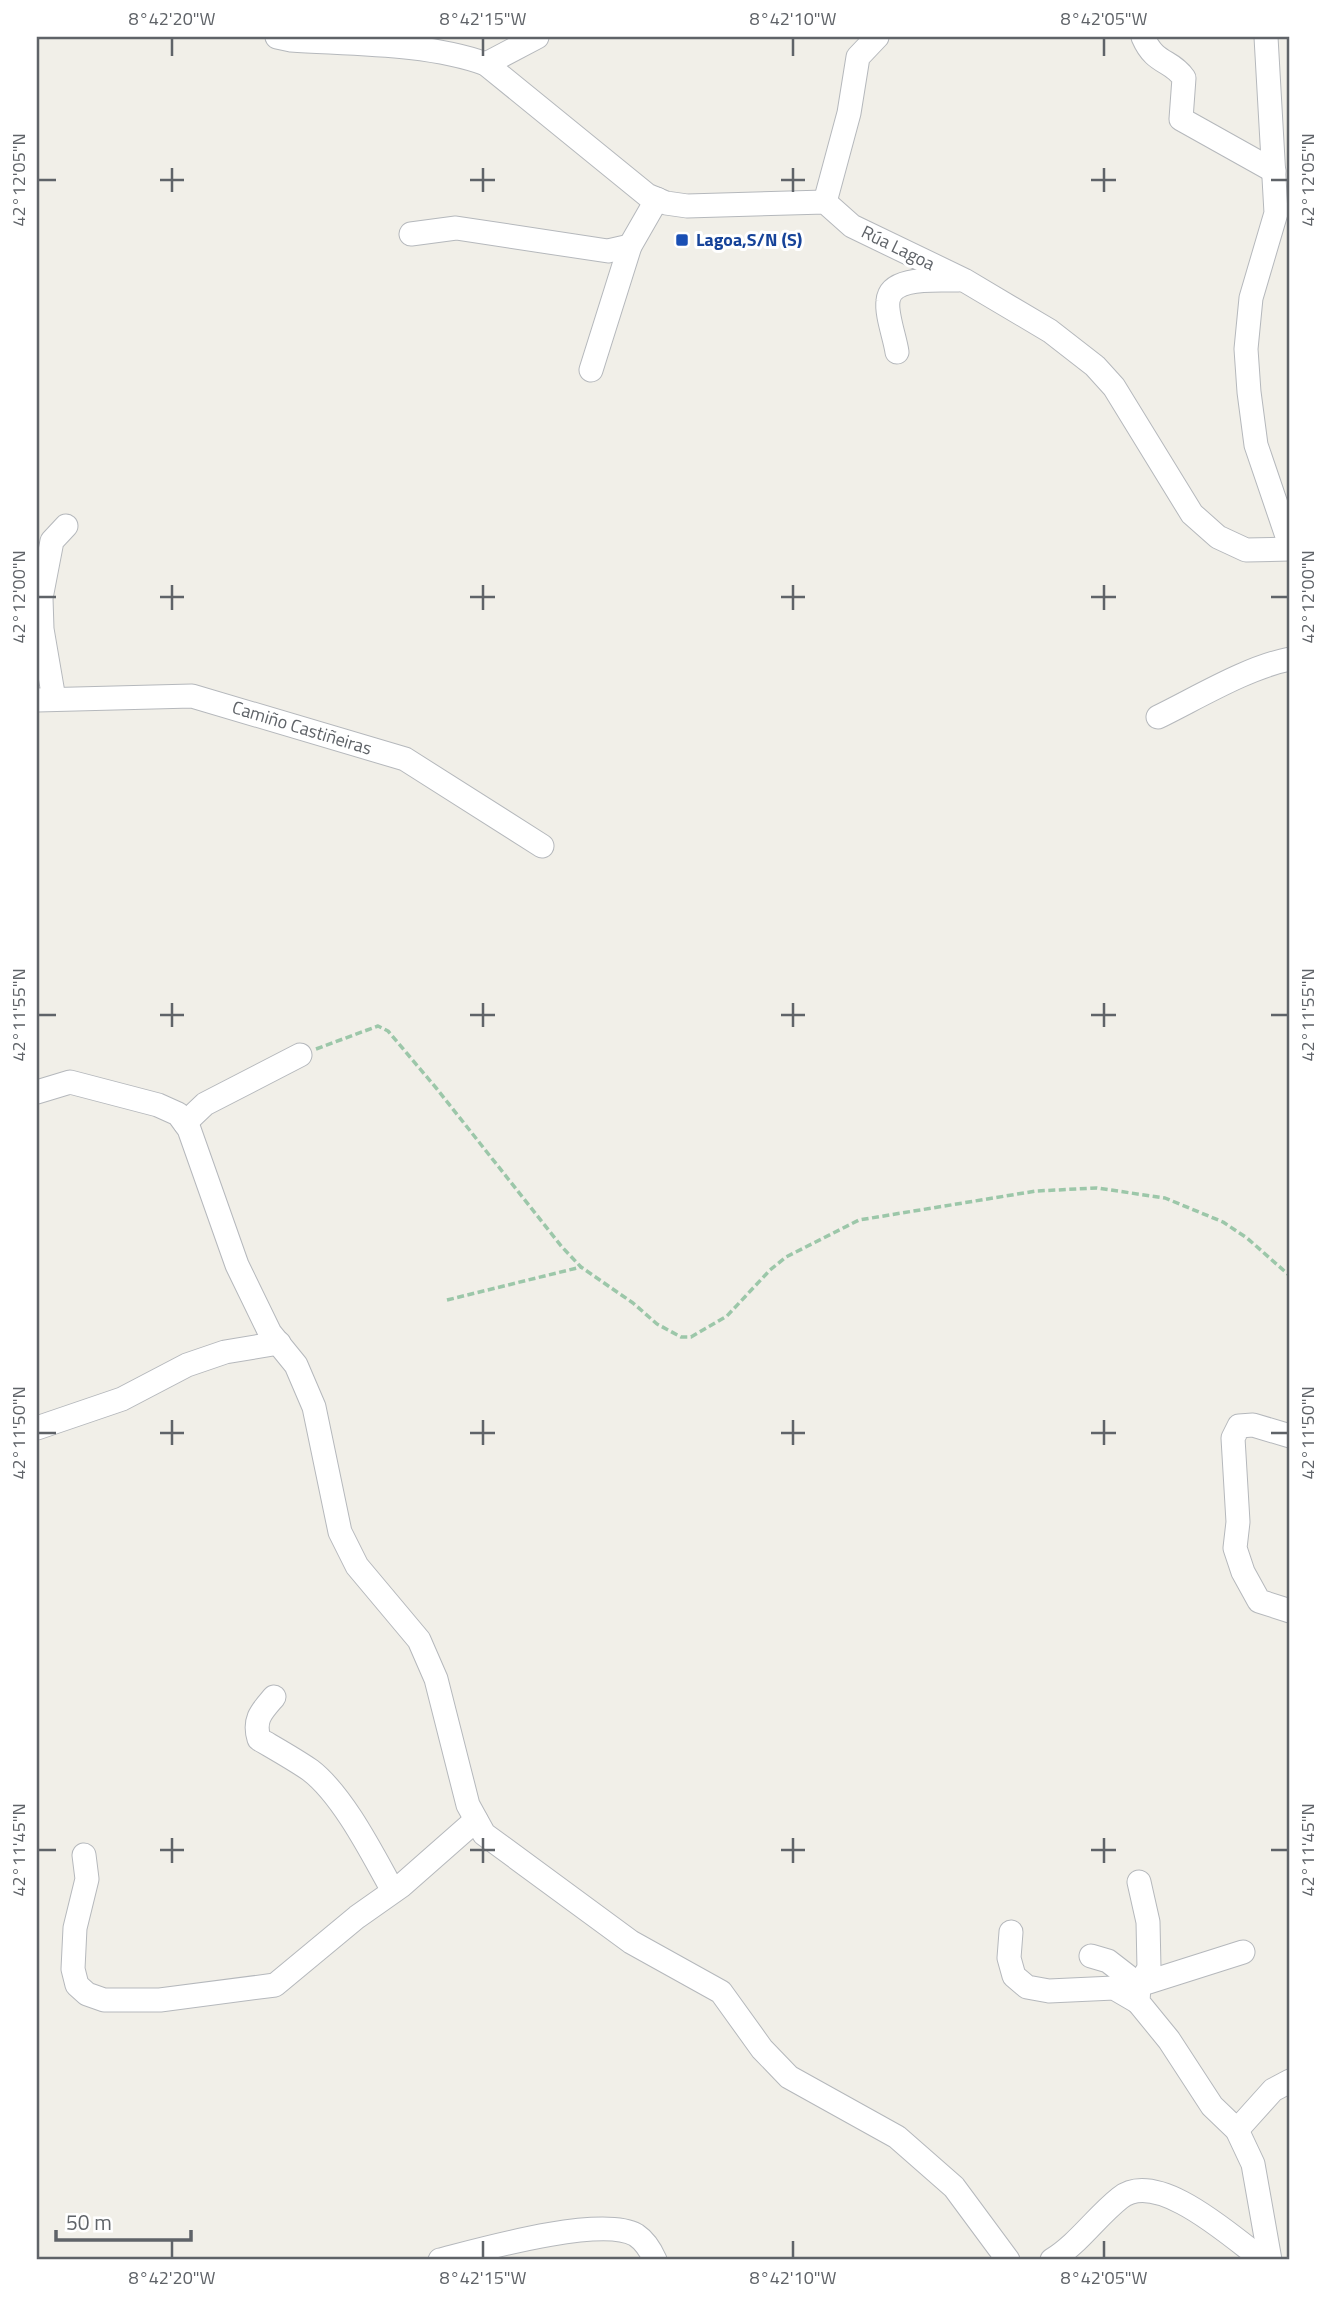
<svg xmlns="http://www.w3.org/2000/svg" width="1327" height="2297" font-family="'Titillium Web',sans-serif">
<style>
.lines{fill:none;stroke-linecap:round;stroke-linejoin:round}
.minor-casing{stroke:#b5b8bc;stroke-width:25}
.path{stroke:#9cc7a9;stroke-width:3.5;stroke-dasharray:7 3.5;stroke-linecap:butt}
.minor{stroke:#fff;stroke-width:23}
.ticks{fill:none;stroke:#5f6368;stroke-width:2.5}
.transit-dot{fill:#1a4fb4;stroke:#fff;stroke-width:2.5}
.labels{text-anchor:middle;stroke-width:6;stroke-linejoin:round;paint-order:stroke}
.transit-label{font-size:18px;font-weight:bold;fill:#164399;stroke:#fff;text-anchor:start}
.street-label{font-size:18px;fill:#5f6368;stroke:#fff}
.neatline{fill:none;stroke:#5f6368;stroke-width:2.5}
.ticks-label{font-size:18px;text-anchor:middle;fill:#5f6368}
</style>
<rect width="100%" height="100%" fill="#f1efe8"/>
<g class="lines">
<g class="minor-casing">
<g id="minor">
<path d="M277,37l14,3c61,4 138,3 195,24l161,131 19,8 21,3 138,-4 27,24 112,54 86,51 45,35 19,21 78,127 26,23 28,13 44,-1"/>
<path d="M1143,37c12,28 28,22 41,41l-3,41 93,52"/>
<polyline points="1266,37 1276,213 1251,298 1246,349 1249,392 1256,445 1290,545"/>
<polyline points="486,64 537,37"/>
<polyline points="825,202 849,113 858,57 877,37"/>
<polyline points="411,234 456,228 608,251 630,246"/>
<path d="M897,352c-2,-14 -11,-38 -9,-51 2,-26 51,-20 70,-21"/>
<polyline points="591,370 630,246 657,199"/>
<polyline points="54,699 42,629 41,598 52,541 66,526"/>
<polyline points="37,700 192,696 405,759 542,846"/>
<path d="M1158,717c39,-19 90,-50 132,-58"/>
<polyline points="37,1092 70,1082 158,1105 178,1114 189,1129 237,1265 270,1333 296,1365 314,1407 340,1532 357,1566 419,1640 436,1679 468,1805 484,1834 631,1942 721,1992 762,2049 789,2077 897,2137 954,2187 1008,2260"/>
<polyline points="185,1123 205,1104 300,1055"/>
<polyline points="37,1428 122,1399 187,1365 225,1352 279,1343"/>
<polyline points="1290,1436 1253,1425 1239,1426 1233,1438 1238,1522 1235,1548 1243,1572 1259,1601 1290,1611"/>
<path d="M274,1697c-12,14 -21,22 -15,42 17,10 35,20 51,31 33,25 63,85 83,121"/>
<polyline points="84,1855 87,1879 75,1928 73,1969 77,1985 87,1994 104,2000 160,2000 275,1985 357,1917 401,1886 476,1820"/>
<polyline points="1139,1882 1148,1922 1149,1968 1139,1985 1138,2002 1169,2040 1212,2106 1237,2130 1253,2164 1270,2260"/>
<polyline points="1011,1932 1009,1958 1014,1976 1027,1987 1049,1991 1114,1988 1138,2002"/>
<polyline points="1091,1956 1108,1961 1139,1985 1243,1952"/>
<polyline points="1237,2130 1273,2090 1290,2081"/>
<path d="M440,2260c39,-10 161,-45 196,-25 9,6 15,16 19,25"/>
<path d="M1052,2260c26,-16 44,-43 68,-62 37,-30 112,39 143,62"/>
</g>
</g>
<g class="path">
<polyline points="316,1049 378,1026 388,1031 437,1089 562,1247 581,1267 633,1303 657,1324 681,1337 691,1337 727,1316 770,1270 786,1257 859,1220 1036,1191 1097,1188 1165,1198 1223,1222 1247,1238 1290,1276"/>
<polyline points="447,1300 581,1267"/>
</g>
<use href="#minor" class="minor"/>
</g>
<path class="ticks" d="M172,38v18M483,38v18M793,38v18M1104,38v18M172,168v24M483,168v24M793,168v24M1104,168v24M38,180h18M160,180h24M470,180h25M781,180h24M1091,180h25M1271,180h17M172,585v25M483,585v25M793,585v25M1104,585v25M38,597h18M160,597h24M470,597h25M781,597h24M1091,597h25M1271,597h17M172,1003v24M483,1003v24M793,1003v24M1104,1003v24M38,1015h18M160,1015h24M470,1015h25M781,1015h24M1091,1015h25M1271,1015h17M172,1420v25M483,1420v25M793,1420v25M1104,1420v25M38,1433h18M160,1433h24M470,1433h25M781,1433h24M1091,1433h25M1271,1433h17M172,1838v25M483,1838v25M793,1838v25M1104,1838v25M38,1850h18M160,1850h24M470,1850h25M781,1850h24M1091,1850h25M1271,1850h17M172,2241v17M483,2241v17M793,2241v17M1104,2241v17"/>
<rect class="transit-dot" x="675" y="233" width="14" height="14" rx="3.5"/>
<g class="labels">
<g class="transit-label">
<text x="696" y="246">Lagoa,S/N (S)</text>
</g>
<g class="street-label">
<text transform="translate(898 248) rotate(26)" y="6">Rúa Lagoa</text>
<text transform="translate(302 728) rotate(17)" y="6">Camiño Castiñeiras</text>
</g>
</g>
<rect width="1327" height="2297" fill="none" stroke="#ffffff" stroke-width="77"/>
<path d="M56 2230v10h135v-10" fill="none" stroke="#5f6368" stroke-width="3.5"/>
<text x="66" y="2230" font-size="21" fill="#5f6368" stroke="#ffffff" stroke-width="5" paint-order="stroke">50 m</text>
<rect x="38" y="38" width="1250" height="2220" class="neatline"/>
<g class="ticks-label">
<text x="172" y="25">8°42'20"W</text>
<text x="483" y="25">8°42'15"W</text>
<text x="793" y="25">8°42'10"W</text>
<text x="1104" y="25">8°42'05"W</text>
<text transform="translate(19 180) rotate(-90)" y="6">42°12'05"N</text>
<text transform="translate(1308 180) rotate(-90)" y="6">42°12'05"N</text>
<text transform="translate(19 597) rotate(-90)" y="6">42°12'00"N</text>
<text transform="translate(1308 597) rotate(-90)" y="6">42°12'00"N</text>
<text transform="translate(19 1015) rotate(-90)" y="6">42°11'55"N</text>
<text transform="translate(1308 1015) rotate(-90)" y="6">42°11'55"N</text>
<text transform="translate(19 1433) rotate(-90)" y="6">42°11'50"N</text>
<text transform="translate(1308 1433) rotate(-90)" y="6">42°11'50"N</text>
<text transform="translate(19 1850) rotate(-90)" y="6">42°11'45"N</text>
<text transform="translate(1308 1850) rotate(-90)" y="6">42°11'45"N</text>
<text x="172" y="2284">8°42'20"W</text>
<text x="483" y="2284">8°42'15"W</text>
<text x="793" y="2284">8°42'10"W</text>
<text x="1104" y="2284">8°42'05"W</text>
</g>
</svg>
